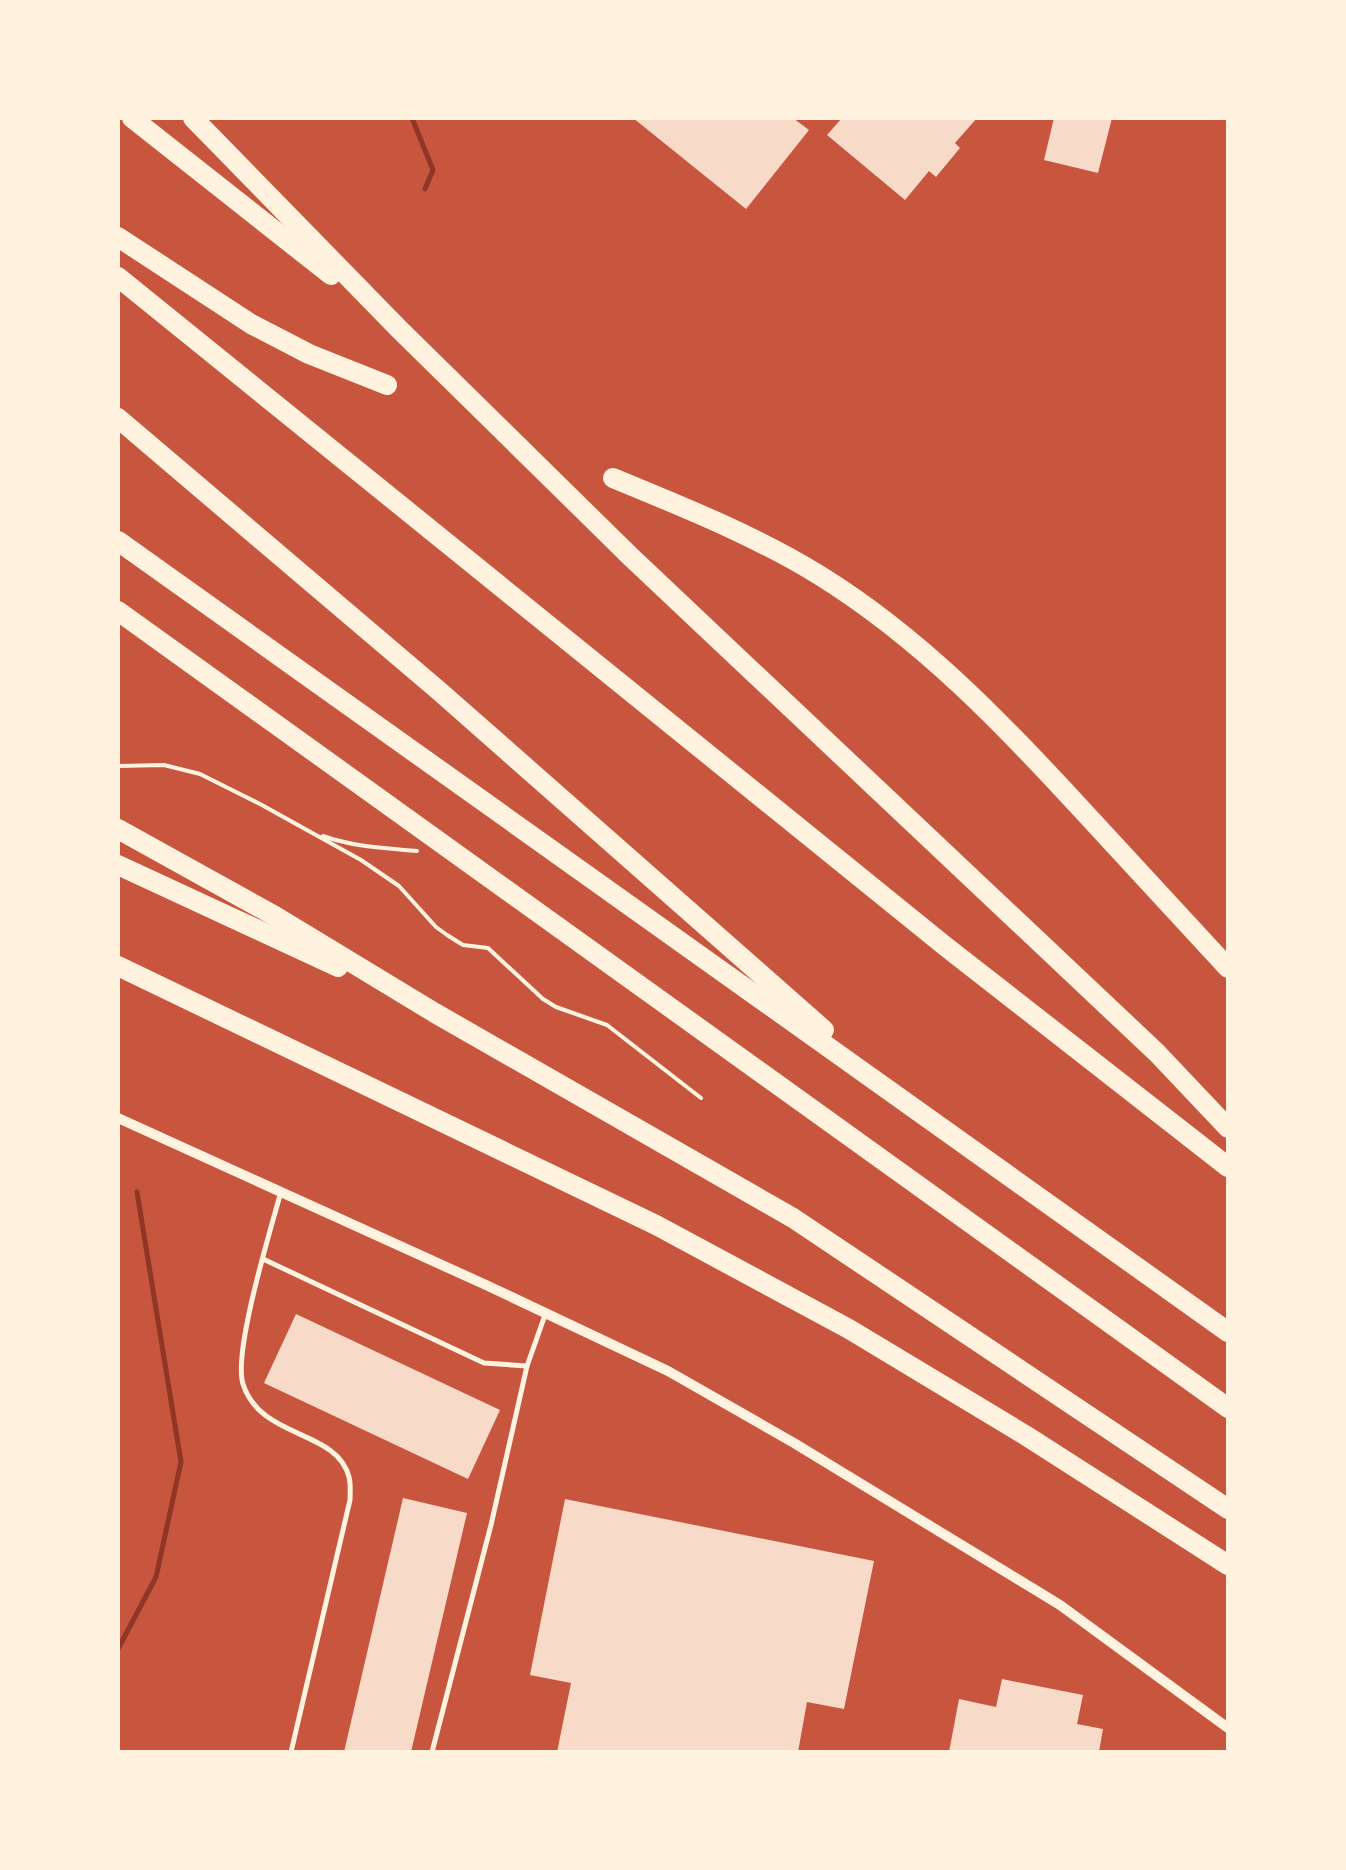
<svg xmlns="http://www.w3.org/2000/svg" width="1346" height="1870" font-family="'Archivo Narrow',sans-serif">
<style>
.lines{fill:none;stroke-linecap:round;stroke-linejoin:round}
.stream{stroke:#8f3625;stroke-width:5}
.building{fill:#f7dbc8}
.path{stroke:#fff3e0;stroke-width:4}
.service{stroke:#fff3e0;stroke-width:5}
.minor{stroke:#fff3e0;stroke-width:10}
.motorway{stroke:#fff3e0;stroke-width:20}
</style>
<rect width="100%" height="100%" fill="#c8553d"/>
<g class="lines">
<g class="stream">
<polyline points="412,118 433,170 425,189"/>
<polyline points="118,1649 156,1577 181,1462 137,1192"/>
</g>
</g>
<g class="building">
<polygon points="633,118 793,118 809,130 746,209"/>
<polygon points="842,118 977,118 955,143 960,148 936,177 929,171 905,200 827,135"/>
<polygon points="1054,118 1112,118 1098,173 1044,160"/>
<polygon points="296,1314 500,1410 468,1479 264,1383"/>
<polygon points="403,1498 467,1513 411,1752 344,1752"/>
<polygon points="565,1499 874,1561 844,1709 807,1702 798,1752 557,1752 571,1683 530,1675"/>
<polygon points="1002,1679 1083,1695 1077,1724 1103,1729 1099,1752 949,1752 959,1699 996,1707"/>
</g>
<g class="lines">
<g class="path">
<polyline points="118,766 164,765 200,774 260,804 361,860 399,886 436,927 447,935 463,945 488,948 543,999 556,1007 607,1025 701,1098"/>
<path d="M323,836c31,11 62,12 94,15"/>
</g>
<g class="service">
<path d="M280,1195c-10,37 -47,157 -37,189 18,56 94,45 106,93 2,7 1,16 1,23l-59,252"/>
<polyline points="263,1259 484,1363 527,1366"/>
<polyline points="432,1752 491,1525 527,1366 545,1315"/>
</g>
<polyline class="minor" points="118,1118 486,1285 668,1371 794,1443 1060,1605 1228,1728"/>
<g class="motorway">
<polyline points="132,118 331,275"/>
<polyline points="193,118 399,329 631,557 1157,1053 1228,1128"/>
<polyline points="118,237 251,324 309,354 387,385"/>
<polyline points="118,277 945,946 1228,1167"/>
<polyline points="118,418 438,690 824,1030"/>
<path d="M613,478c70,29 141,57 206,97 102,63 185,150 265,237 48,52 96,104 144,156"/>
<polyline points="118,541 1228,1332"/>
<polyline points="118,611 1228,1408"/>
<polyline points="118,829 275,916 435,1013 793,1218 1228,1509"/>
<polyline points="118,865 338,967"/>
<polyline points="118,966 656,1225 849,1329 1025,1435 1228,1565"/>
</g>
</g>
<rect width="1346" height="1870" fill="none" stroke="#fff3e0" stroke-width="240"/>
</svg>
